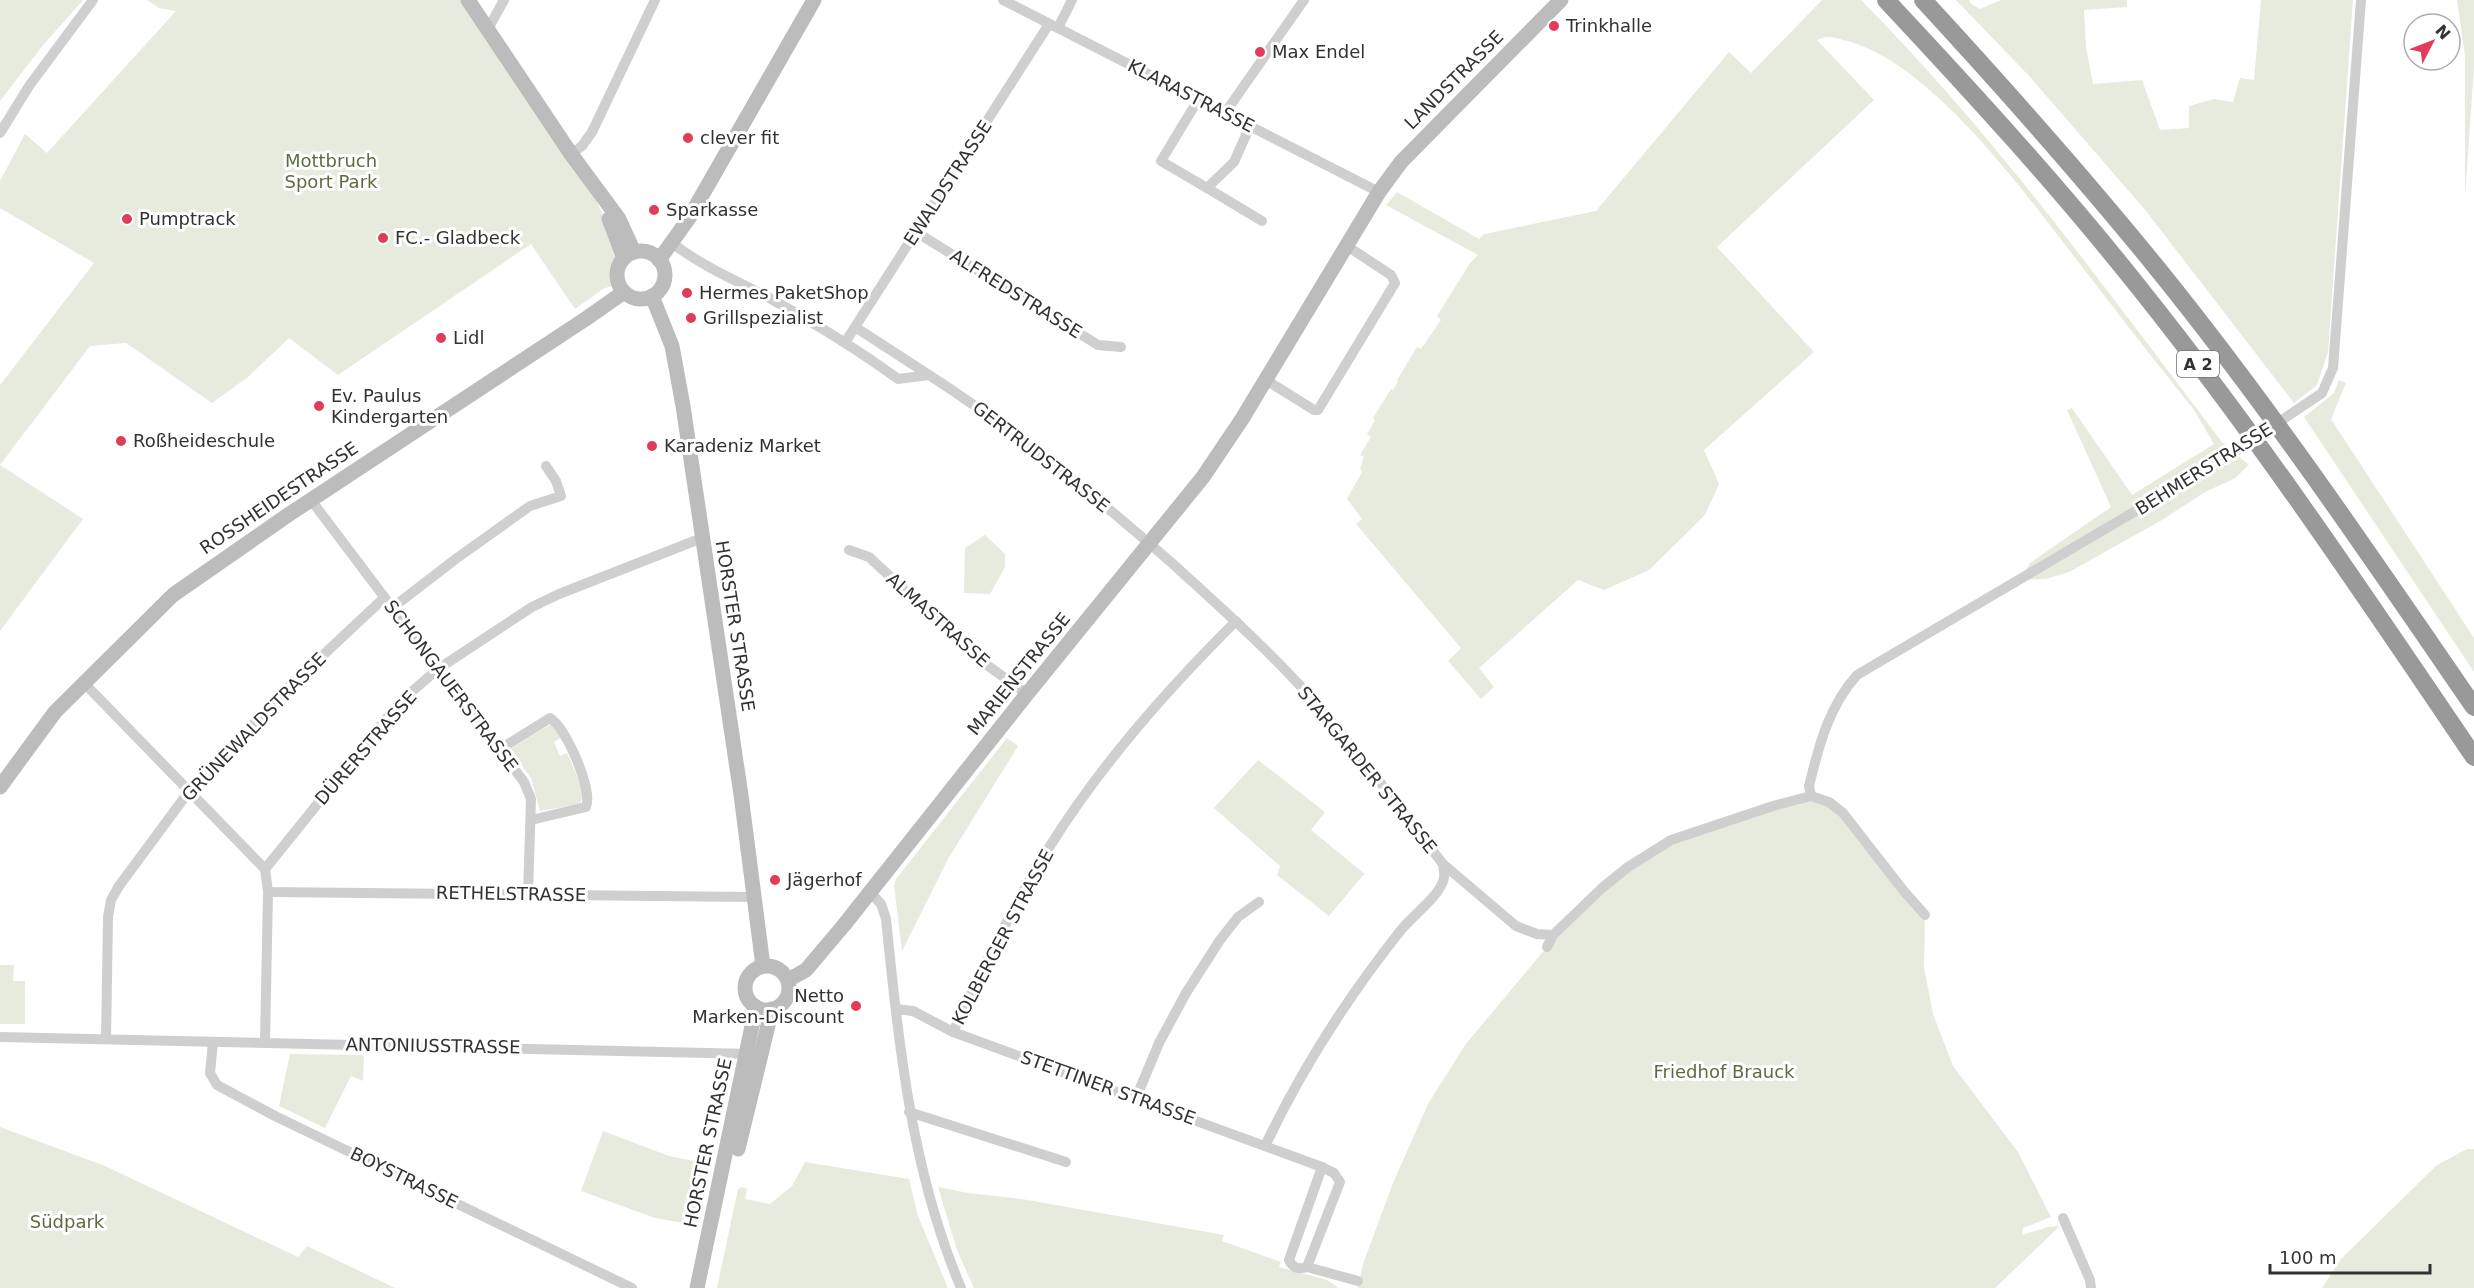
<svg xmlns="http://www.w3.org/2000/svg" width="2474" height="1288" font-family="'DejaVu Sans',sans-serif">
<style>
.green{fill:#e7ebde}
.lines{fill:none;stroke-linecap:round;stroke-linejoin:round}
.street{stroke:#cfcfcf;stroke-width:10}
.secondary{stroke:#bcbcbc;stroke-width:15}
.highway{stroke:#999;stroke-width:18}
.poi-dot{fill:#e13d5a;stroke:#fff;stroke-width:2}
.labels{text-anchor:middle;stroke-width:6;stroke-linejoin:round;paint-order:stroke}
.shield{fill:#fff;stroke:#707070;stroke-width:1.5}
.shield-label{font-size:16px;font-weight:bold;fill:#323232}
.poi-label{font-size:18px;fill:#323232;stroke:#fff;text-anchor:start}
.street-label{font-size:18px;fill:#323232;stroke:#fff}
.park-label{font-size:18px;fill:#5a6e40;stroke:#fff}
</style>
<rect width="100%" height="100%" fill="#fff"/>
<g class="green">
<polygon points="0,0 83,0 44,44 0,101"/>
<polygon points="147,0 465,0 591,190 608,225 617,259 613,268 614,285 603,289 575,309 531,244 338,375 289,338 248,377 212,403 126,343 90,346 0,465 83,519 0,631 0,385 94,263 0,208 0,181 25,134 47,153 176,11 159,8"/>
<path d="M1822,0h39c134,135 246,291 361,442l27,23 -15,14 -29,13 -43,28 -93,52 -23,7 -25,1 9,-17 81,-56 -44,-97 5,-2 60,87 82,-51 -20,-34c-41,-51 -81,-103 -121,-155 -52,-67 -145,-196 -230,-215 -10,-3 -16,-5 -26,0l57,60 -157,147 97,105 -110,98 15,34 -14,31 -56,55 -45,20 -26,-10 -99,88 15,19 -13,12 -33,-38 13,-13 -105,-124 6,-5 -15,-20 15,-27 -2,-3 4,-12 -4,-2 11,-18 -4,-3 8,-14 -2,-2 18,-29 2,1 5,-8 -1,-2 20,-33 4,2 20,-29 -4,-4 33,-53 8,-8 -92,-50 11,-13 82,47 5,-5 112,-23 133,-159 22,21z"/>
<polygon points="1956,0 1969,0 1971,4 1980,9 2001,0 2127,0 2127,7 2084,10 2086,47 2093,84 2142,80 2160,130 2189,128 2189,106 2214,99 2233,102 2240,78 2254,80 2261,0 2353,0 2328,352 2317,385 2294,403 2146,211 2031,78"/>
<polygon points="2457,0 2474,0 2474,66 2465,197 2465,56"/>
<polygon points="2339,380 2346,383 2331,419 2474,638 2474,672 2304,417 2334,393"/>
<polygon points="985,535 1005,554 1005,567 990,594 964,593 965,548"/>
<polygon points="551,724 561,738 554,742 560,756 567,753 582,787 583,794 580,804 540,811 531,778 510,749"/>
<polygon points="1007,738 1018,746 948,859 902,951 894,885 896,879"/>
<polygon points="1258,760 1325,812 1311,830 1366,875 1364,874 1329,916 1277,875 1280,866 1214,808"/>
<polygon points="1798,799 1829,802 1925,915 1924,967 1933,1014 1953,1066 2018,1152 2051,1217 2023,1228 2022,1235 2048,1227 2060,1226 1995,1288 1358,1288 1363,1264 1393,1183 1428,1104 1465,1045 1547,947 1553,935 1651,852"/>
<polygon points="0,965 14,965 13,981 25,981 25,1024 0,1024"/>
<polygon points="290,1054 364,1055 363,1081 351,1076 325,1128 279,1106"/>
<polygon points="0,1127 105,1166 298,1257 307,1246 395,1288 0,1288"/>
<polygon points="603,1131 669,1156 709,1164 695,1225 655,1218 581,1191"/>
<polygon points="2467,1149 2474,1149 2474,1288 2322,1288 2341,1259 2437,1165"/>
<polygon points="805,1162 909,1179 918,1216 948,1288 717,1288 738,1189 742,1187 747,1189 745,1199 770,1204 792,1186"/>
<polygon points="938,1187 968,1193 1022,1199 1224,1235 1222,1241 1281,1262 1279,1267 1327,1280 1339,1288 974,1288 957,1250"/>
</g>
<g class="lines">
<g class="street">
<polyline points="1003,0 1379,192"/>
<polyline points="1058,28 1072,0"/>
<polyline points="488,29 504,0"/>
<polyline points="1198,100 1161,161 1207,188 1234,162 1250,126"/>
<polyline points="1225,113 1304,0"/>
<polyline points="0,133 29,86 93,0"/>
<polyline points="571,154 582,146 592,132 655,0"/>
<polyline points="1207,188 1262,221"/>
<polyline points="916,232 1098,345 1121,347"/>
<path d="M672,243c31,24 66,38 101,57 43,24 84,49 125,79l31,-4c87,56 166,121 244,189 48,44 97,87 140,136 46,52 87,109 130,164 0,4 2,10 1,14 -3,17 -32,38 -43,52 -54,68 -99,138 -136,216"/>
<polyline points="855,327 929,375"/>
<polyline points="846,341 1049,24"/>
<polyline points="1266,380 1314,410 1318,410 1395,283 1391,275 1347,246"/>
<polyline points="311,500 524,782 531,799 528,894"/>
<polyline points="849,550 869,557 980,660 1027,694"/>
<polyline points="392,608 457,558 530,506 561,496 556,481 546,466"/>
<polyline points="83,682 265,869"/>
<path d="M500,749l50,-31c16,9 43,72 36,89l-55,13"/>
<path d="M1811,796l-2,-10c10,-41 20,-80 48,-111l367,-216 98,-66 11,-25 28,-368"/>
<polyline points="1443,864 1516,926 1537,934 1553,935"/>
<polyline points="268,892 754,897"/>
<path d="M870,892l11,12 5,15c13,127 25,250 75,369"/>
<polyline points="1547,947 1553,935 1602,888 1628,867 1671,840 1773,806 1811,796 1829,802 1843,813 1903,890 1925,915"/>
<polyline points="896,1009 913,1011 953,1032 1322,1167"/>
<path d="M953,1032c30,-64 60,-127 97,-186 52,-83 117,-156 186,-225"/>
<polyline points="0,1037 752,1054"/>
<polyline points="106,1039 108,917 111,900 119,886 190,790 289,687 384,598"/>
<polyline points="213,1042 210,1073 217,1085 277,1117 632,1288"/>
<polyline points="265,1042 268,892 265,869 386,719 409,694 438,669 532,607 559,594 702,538"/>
<polyline points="1136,1098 1159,1043 1186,993 1220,940 1238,917 1259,902"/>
<polyline points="909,1112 1066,1162"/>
<path d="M1322,1167l12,6 6,9 -33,85c-9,3 -14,1 -18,-7z"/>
<polyline points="2063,1218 2090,1280 2091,1288"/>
<polyline points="1307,1267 1358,1281"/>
</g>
<g class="secondary">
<polyline points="468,0 571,154 619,219 634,252"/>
<polyline points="609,219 624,258"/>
<circle cx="641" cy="275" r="24"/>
<polyline points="659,260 689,218 814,0"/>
<polyline points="652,296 672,346 683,406 741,795 763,966"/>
<polyline points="0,787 55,712 173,595 288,515 587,318 624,292"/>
<circle cx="767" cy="988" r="22"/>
<polyline points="788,980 806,970 844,925 1027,694 1203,477 1242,419 1379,192 1401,162 1561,0"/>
<polyline points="738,1149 772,1009"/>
<polyline points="697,1288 756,1007"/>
</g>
<g class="highway">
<path d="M1886,0c88,94 175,189 255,290 119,149 226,309 333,467"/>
<path d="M1923,0c82,89 162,179 238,273 112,139 212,287 313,434"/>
</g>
</g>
<g class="poi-dot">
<circle cx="1554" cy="26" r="6"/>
<circle cx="1260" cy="52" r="6"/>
<circle cx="688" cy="138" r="6"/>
<circle cx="654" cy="210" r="6"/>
<circle cx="127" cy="219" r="6"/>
<circle cx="383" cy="238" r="6"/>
<circle cx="687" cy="293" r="6"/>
<circle cx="691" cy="318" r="6"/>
<circle cx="441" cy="338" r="6"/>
<circle cx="319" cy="406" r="6"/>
<circle cx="121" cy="441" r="6"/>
<circle cx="652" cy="446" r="6"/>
<circle cx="775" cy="880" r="6"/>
<circle cx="856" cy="1006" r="6"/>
</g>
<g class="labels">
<rect class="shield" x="2177" y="351" width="42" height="26" rx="4.5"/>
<g class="shield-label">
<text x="2198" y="370">A 2</text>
</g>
<g class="poi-label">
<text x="1566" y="32">Trinkhalle</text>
<text x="1272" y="58">Max Endel</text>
<text x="700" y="144">clever fit</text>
<text x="666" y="216">Sparkasse</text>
<text x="139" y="225">Pumptrack</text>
<text x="395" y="244">FC.- Gladbeck</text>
<text x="699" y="299">Hermes PaketShop</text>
<text x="703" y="324">Grillspezialist</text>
<text x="453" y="344">Lidl</text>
<text x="331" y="402">Ev. Paulus<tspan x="331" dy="21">Kindergarten</tspan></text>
<text x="133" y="447">Roßheideschule</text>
<text x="664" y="452">Karadeniz Market</text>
<text x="787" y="886">Jägerhof</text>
<text x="844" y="1002" text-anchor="end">Netto<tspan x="844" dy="21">Marken-Discount</tspan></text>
</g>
<g class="street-label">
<text transform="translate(1454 80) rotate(-45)" y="6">LANDSTRASSE</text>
<text transform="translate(1191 96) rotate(27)" y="6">KLARASTRASSE</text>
<text transform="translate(948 183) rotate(-57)" y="6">EWALDSTRASSE</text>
<text transform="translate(1016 294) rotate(32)" y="6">ALFREDSTRASSE</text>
<text transform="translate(1041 457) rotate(38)" y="6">GERTRUDSTRASSE</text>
<text transform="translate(2204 469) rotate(-32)" y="6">BEHMERSTRASSE</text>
<text transform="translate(279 498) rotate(-34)" y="6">ROSSHEIDESTRASSE</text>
<text transform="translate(938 620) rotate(42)" y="6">ALMASTRASSE</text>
<text transform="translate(735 626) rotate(81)" y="6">HORSTER STRASSE</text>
<text transform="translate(1019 674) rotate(-51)" y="6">MARIENSTRASSE</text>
<text transform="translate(451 686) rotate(53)" y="6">SCHONGAUERSTRASSE</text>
<text transform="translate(254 727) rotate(-46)" y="6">GRÜNEWALDSTRASSE</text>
<text transform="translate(366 748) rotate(-49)" y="6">DÜRERSTRASSE</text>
<text transform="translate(1367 770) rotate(51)" y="6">STARGARDER STRASSE</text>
<text transform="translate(511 894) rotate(1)" y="6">RETHELSTRASSE</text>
<text transform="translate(1003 937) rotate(-62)" y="6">KOLBERGER STRASSE</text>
<text transform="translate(433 1046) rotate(1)" y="6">ANTONIUSSTRASSE</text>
<text transform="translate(1108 1088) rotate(20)" y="6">STETTINER STRASSE</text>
<text transform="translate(708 1143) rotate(-78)" y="6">HORSTER STRASSE</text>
<text transform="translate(404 1178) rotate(26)" y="6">BOYSTRASSE</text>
</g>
<g class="park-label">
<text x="331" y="167">Mottbruch<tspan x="331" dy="21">Sport Park</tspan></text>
<text x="1724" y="1078">Friedhof Brauck</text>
<text x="67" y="1228">Südpark</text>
</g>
</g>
<g transform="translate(2432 42) rotate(48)"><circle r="28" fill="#ffffff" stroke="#adadad" stroke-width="1.5"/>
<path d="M0-4.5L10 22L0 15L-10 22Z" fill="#e13d5a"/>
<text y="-9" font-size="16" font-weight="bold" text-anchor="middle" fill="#323232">N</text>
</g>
<path d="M2270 1264v9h160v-9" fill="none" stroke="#323232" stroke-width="3"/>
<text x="2279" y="1264" font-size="18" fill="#323232" stroke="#ffffff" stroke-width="4.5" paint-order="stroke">100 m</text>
</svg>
